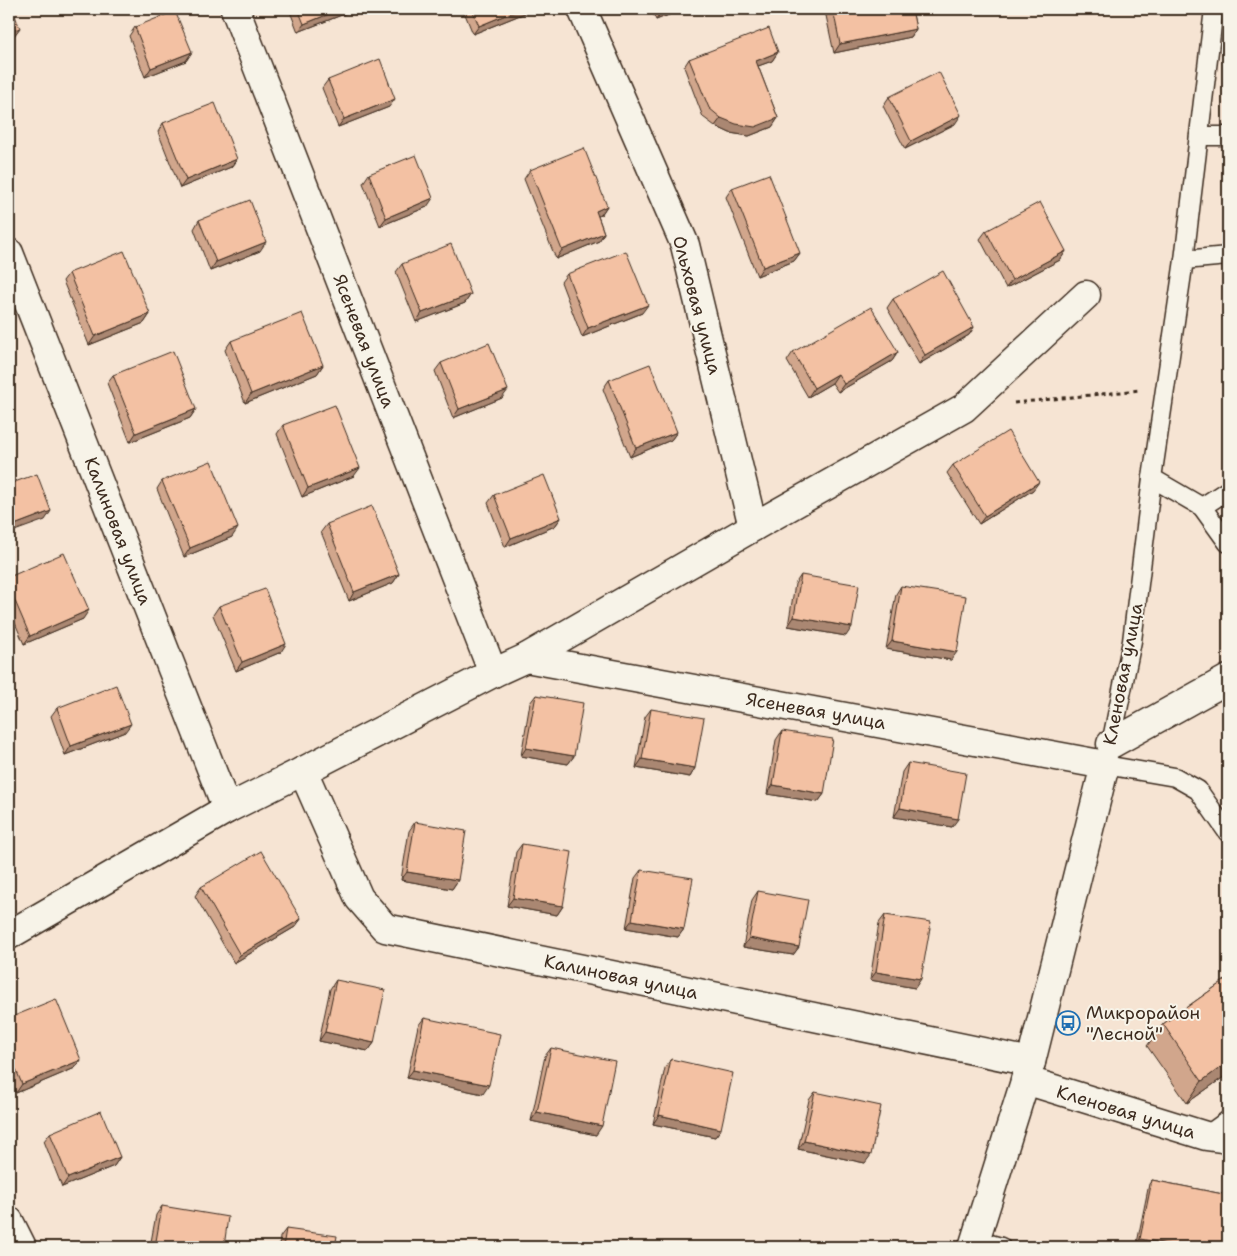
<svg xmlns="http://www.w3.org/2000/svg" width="1237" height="1256" font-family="'Shantell Sans',sans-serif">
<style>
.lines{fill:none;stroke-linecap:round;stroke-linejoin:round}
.lane-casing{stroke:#3b2a1e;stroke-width:21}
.street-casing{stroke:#3b2a1e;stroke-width:31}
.path{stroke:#3b2a1e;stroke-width:3;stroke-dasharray:4 4;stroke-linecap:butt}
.lane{stroke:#f7f3e8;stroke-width:18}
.street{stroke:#f7f3e8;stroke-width:28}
.wall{fill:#d1a68c;stroke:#3b2a1e}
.shaded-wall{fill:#aa8772;stroke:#3b2a1e}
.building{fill:#f3c1a3;stroke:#3b2a1e}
.labels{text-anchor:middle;stroke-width:4;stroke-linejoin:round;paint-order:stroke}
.street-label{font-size:18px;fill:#3b2a1e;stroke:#f7f3e8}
.poi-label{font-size:18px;fill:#3b2a1e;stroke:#f7f3e8;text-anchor:start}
</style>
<rect width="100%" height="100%" fill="#f6e4d3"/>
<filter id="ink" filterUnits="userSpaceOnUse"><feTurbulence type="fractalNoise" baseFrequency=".02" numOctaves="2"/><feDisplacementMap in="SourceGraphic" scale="10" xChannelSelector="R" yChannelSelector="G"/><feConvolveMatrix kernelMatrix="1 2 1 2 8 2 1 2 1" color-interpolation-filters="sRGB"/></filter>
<g filter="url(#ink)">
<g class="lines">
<g class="lane-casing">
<g id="lane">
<polyline points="1214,9 1184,260 1152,478 1132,641 1111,744 1105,765 1175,777 1198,790 1228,833"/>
<polyline points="1199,136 1228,136"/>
<polyline points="1184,260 1228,256"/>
<polyline points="1152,478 1202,507 1228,543"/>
<polyline points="1202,507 1228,490"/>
<polyline points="1206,1136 1228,1120"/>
<polyline points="975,1240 1001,1247"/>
</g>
</g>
<g class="street-casing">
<g id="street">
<polyline points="235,9 493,673"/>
<polyline points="582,9 685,245 753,527"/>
<polyline points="9,253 227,809"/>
<polyline points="526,658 1105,765 1031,1062 973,1247"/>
<polyline points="1111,744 1228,679"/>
<polyline points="303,771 359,898 385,928 1031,1062"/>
<polyline points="9,935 227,809 303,771 493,673 526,658 753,527 964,408 1086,295"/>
<polyline points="1025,1080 1206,1136 1228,1139"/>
<polyline points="9,1221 22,1247"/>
</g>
</g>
<polyline class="path" points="1014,403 1140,390"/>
<use href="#lane" class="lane"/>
<use href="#street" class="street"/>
</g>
<g class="wall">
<polygon points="289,9 357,9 298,32"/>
<polygon points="463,9 531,9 530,11 473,34"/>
<polygon points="651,9 684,9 656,20"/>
<polygon points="827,9 912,9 916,29 911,37 834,53 825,11"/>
<polygon points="135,27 192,52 186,61 145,77 129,36"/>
<polygon points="778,52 772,61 758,66 778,118 772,127 749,136 730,133 715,126 703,117 684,67 689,59"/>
<polygon points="328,80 389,107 338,127 322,88"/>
<polygon points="889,97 955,124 905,149 883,106"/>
<polygon points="163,123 237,159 231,167 180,188 158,132"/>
<polygon points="530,170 607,206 601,215 598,216 604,233 599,241 556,259 524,179"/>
<polygon points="369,174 427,207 380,226 363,183"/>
<polygon points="732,188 800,253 794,261 757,276 726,197"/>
<polygon points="199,220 260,251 210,271 194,229"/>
<polygon points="986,231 1066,251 1060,260 1006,288 980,239"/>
<polygon points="402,264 471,294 465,303 416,322 396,272"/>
<polygon points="69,273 150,314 144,323 89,345 63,281"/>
<polygon points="567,274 642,313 582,337 561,282"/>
<polygon points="893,299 974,327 969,335 919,364 887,308"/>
<polygon points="231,341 323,365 317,374 245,403 225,350"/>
<polygon points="793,352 898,352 892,361 838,392 832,383 808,397 787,361"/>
<polygon points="441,363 502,398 453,418 435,371"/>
<polygon points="113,375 196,409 190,418 130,442 107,383"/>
<polygon points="609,380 677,432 671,440 630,457 603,389"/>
<polygon points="283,425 354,476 302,497 277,434"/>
<polygon points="953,465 1033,490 979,524 947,473"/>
<polygon points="162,481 232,537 184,557 157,489"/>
<polygon points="494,495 561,518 555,526 505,547 488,503"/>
<polygon points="327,524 399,574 393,583 349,601 321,532"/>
<polygon points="801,575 846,636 788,626 795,584"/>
<polygon points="9,577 83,619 24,644 9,609"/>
<polygon points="901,586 951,660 886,649 896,594"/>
<polygon points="219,606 281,652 236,671 213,615"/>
<polygon points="536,695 574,756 568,764 521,756 530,703"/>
<polygon points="57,708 125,732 65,755 51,716"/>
<polygon points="651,709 695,768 690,777 636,768 645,717"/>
<polygon points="782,731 824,794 818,802 767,794 776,740"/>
<polygon points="908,763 952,827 894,817 902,772"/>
<polygon points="1228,766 1228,781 1223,773"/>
<polygon points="415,822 458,880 452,889 401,880 409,831"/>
<polygon points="522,844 563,906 557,915 507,906 516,852"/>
<polygon points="641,870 684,929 678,937 626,928 635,878"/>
<polygon points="201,887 301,919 295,927 234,963 195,896"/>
<polygon points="758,891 799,947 793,955 743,947 752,900"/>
<polygon points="885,915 915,988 870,980 879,923"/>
<polygon points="1228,978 1228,1074 1187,1103 1147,1046 1163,1024"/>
<polygon points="336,980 374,1043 368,1051 319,1041 330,989"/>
<polygon points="9,1018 81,1060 75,1068 16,1093 9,1076"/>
<polygon points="424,1018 483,1094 407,1078 418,1026"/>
<polygon points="551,1048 596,1135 531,1121 545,1056"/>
<polygon points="671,1059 721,1129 715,1137 653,1124 665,1068"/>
<polygon points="815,1092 865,1163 798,1149 809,1100"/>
<polygon points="50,1133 120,1157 114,1166 62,1187 44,1141"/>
<polygon points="1152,1180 1228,1195 1137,1243 1149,1184"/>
<polygon points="162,1206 224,1247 150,1247 156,1215"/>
<polygon points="286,1229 335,1247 279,1247 280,1237"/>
</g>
<g class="shaded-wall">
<polygon points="341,9 357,9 298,32 304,24"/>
<polygon points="520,9 531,9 530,11 473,34 479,26"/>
<polygon points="668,9 684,9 656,20 662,11"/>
<polygon points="20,28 14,36 9,38 9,32"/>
<polygon points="916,29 911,37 834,53 840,44"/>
<polygon points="192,52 186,61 145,77 151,68"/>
<polygon points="778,52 772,61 750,69 756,61"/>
<polygon points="395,99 389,107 338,127 344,119"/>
<polygon points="961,115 955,124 905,149 911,141"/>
<polygon points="721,118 778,118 772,127 749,136 730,133 715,126"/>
<polygon points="237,159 231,167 180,188 186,180"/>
<polygon points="433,198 427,207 380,226 386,218"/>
<polygon points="607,206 601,215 590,219 596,211"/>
<polygon points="604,233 599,241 556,259 562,250"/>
<polygon points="266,242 260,251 210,271 216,262"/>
<polygon points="1066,251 1060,260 1006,288 1012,280"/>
<polygon points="800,253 794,261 757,276 763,267"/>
<polygon points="471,294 465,303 416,322 422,313"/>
<polygon points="648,305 642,313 582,337 588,328"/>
<polygon points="150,314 144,323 89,345 95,336"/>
<polygon points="974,327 969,335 919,364 925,355"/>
<polygon points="898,352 892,361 838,392 844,384"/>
<polygon points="323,365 317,374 245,403 251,394"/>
<polygon points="838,374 832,383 808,397 814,388"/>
<polygon points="508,390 502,398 453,418 459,409"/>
<polygon points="196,409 190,418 130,442 136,433"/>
<polygon points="677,432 671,440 630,457 636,448"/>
<polygon points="360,468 354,476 302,497 308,488"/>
<polygon points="1039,482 1033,490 979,524 985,516"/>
<polygon points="51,511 45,520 9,533 9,527"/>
<polygon points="561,518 555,526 505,547 511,538"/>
<polygon points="238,528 232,537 184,557 190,548"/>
<polygon points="399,574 393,583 349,601 354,592"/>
<polygon points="89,610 83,619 24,644 30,636"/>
<polygon points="794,617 852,627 846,636 788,626"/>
<polygon points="892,641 957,652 951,660 886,649"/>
<polygon points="286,644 281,652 236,671 242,662"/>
<polygon points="131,724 125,732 65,755 71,746"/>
<polygon points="526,748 574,756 568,764 521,756"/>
<polygon points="642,759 695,768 690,777 636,768"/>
<polygon points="773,785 824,794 818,802 767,794"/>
<polygon points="900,808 958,819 952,827 894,817"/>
<polygon points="407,872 458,880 452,889 401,880"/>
<polygon points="513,898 563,906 557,915 507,906"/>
<polygon points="301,919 295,927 234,963 240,955"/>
<polygon points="632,920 684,929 678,937 626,928"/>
<polygon points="749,938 799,947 793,955 743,947"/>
<polygon points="876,972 921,979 915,988 870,980"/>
<polygon points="325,1032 374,1043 368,1051 319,1041"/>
<polygon points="81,1060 75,1068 16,1093 22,1084"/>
<polygon points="1228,1062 1228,1074 1187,1103 1202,1081"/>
<polygon points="413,1070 489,1085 483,1094 407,1078"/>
<polygon points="537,1112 602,1126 596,1135 531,1121"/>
<polygon points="659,1115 721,1129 715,1137 653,1124"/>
<polygon points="804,1141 871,1155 865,1163 798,1149"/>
<polygon points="120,1157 114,1166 62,1187 68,1178"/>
<polygon points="1140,1239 1184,1247 1159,1247 1137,1243"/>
</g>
<g class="building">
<polygon points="9,9 12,9 20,28 9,32"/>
<polygon points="298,9 341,9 304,24"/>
<polygon points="472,9 520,9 479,26"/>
<polygon points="661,9 668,9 662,11"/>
<polygon points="833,9 912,9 916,29 840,44"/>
<polygon points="175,11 192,52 151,68 135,27"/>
<polygon points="769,28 778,52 756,61 778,118 755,127 736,124 721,118 709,108 689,59"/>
<polygon points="380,59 395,99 344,119 328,80"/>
<polygon points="939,72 961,115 911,141 889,97"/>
<polygon points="215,103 237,159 186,180 163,123"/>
<polygon points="584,148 607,206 596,211 604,233 562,250 530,170"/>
<polygon points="416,155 433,198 386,218 369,174"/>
<polygon points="769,174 800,253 763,267 732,188"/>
<polygon points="250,200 266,242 216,262 199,220"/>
<polygon points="1040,202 1066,251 1012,280 986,231"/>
<polygon points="451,244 471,294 422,313 402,264"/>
<polygon points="124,251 150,314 95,336 69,273"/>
<polygon points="626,251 648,305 588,328 567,274"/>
<polygon points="943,271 974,327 925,355 893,299"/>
<polygon points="871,307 898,352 844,384 838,374 814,388 793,352"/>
<polygon points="302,313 323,365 251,394 231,341"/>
<polygon points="489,343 508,390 459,409 441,363"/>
<polygon points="173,351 196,409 136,433 113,375"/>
<polygon points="650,364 677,432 636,448 609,380"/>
<polygon points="335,405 360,468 308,488 283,425"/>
<polygon points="1008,431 1039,482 985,516 953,465"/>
<polygon points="211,461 238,528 190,548 162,481"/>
<polygon points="37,474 51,511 9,527 9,484"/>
<polygon points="544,475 561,518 511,538 494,495"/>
<polygon points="372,506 399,574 354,592 327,524"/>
<polygon points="64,553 89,610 30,636 9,587 9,577"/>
<polygon points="801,575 859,585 852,627 794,617"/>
<polygon points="901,586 966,596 957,652 892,641"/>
<polygon points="265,589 286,644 242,662 219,606"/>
<polygon points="116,685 131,724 71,746 57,708"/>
<polygon points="536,695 583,703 574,756 526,748"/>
<polygon points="651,709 704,718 695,768 642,759"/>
<polygon points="782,731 833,739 824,794 773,785"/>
<polygon points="908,763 966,773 958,819 900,808"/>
<polygon points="415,822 466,831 458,880 407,872"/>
<polygon points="522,844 572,852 563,906 513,898"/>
<polygon points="261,851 301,919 240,955 201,887"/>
<polygon points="641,870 693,878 684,929 632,920"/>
<polygon points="758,891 808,900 799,947 749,938"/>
<polygon points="885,915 931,922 921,979 876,972"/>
<polygon points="1228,978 1228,1062 1202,1081 1163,1024"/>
<polygon points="336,980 385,990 374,1043 325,1032"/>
<polygon points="56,999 81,1060 22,1084 9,1053 9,1018"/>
<polygon points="424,1018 500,1034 489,1085 413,1070"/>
<polygon points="551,1048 615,1061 602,1126 537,1112"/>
<polygon points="671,1059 733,1073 721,1129 659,1115"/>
<polygon points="815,1092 881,1106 871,1155 804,1141"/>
<polygon points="101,1111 120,1157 68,1178 50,1133"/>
<polygon points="1152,1180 1228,1195 1228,1247 1184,1247 1140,1239"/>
<polygon points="162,1206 228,1217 224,1247 155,1247"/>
<polygon points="286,1229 337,1236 335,1247 283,1247"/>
</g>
</g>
<defs>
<g id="bus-ring" transform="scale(1.25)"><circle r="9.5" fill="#f7f3e8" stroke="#1f6fb2" stroke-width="1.5"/><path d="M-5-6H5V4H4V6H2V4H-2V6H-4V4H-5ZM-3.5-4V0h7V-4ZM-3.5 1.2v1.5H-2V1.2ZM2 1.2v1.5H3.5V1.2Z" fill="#1f6fb2"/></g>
</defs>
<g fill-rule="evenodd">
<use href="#bus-ring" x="1068" y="1023"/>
</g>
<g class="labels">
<g class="street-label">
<text transform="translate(697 305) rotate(75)" y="6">Ольховая улица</text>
<text transform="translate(364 341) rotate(69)" y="6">Ясеневая улица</text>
<text transform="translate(118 531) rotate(69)" y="6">Калиновая улица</text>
<text transform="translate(1123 674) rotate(-79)" y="6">Кленовая улица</text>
<text transform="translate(816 711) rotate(10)" y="6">Ясеневая улица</text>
<text transform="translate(621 977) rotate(12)" y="6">Калиновая улица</text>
<text transform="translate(1126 1112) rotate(17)" y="6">Кленовая улица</text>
</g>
<g class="poi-label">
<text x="1086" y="1019">Микрорайон<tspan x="1086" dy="21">"Лесной"</tspan></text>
</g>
</g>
<rect width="1237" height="1256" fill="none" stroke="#f7f3e8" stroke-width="30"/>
<rect x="15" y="15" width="1207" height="1226" fill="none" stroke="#3b2a1e" stroke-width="2" filter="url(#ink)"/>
</svg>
